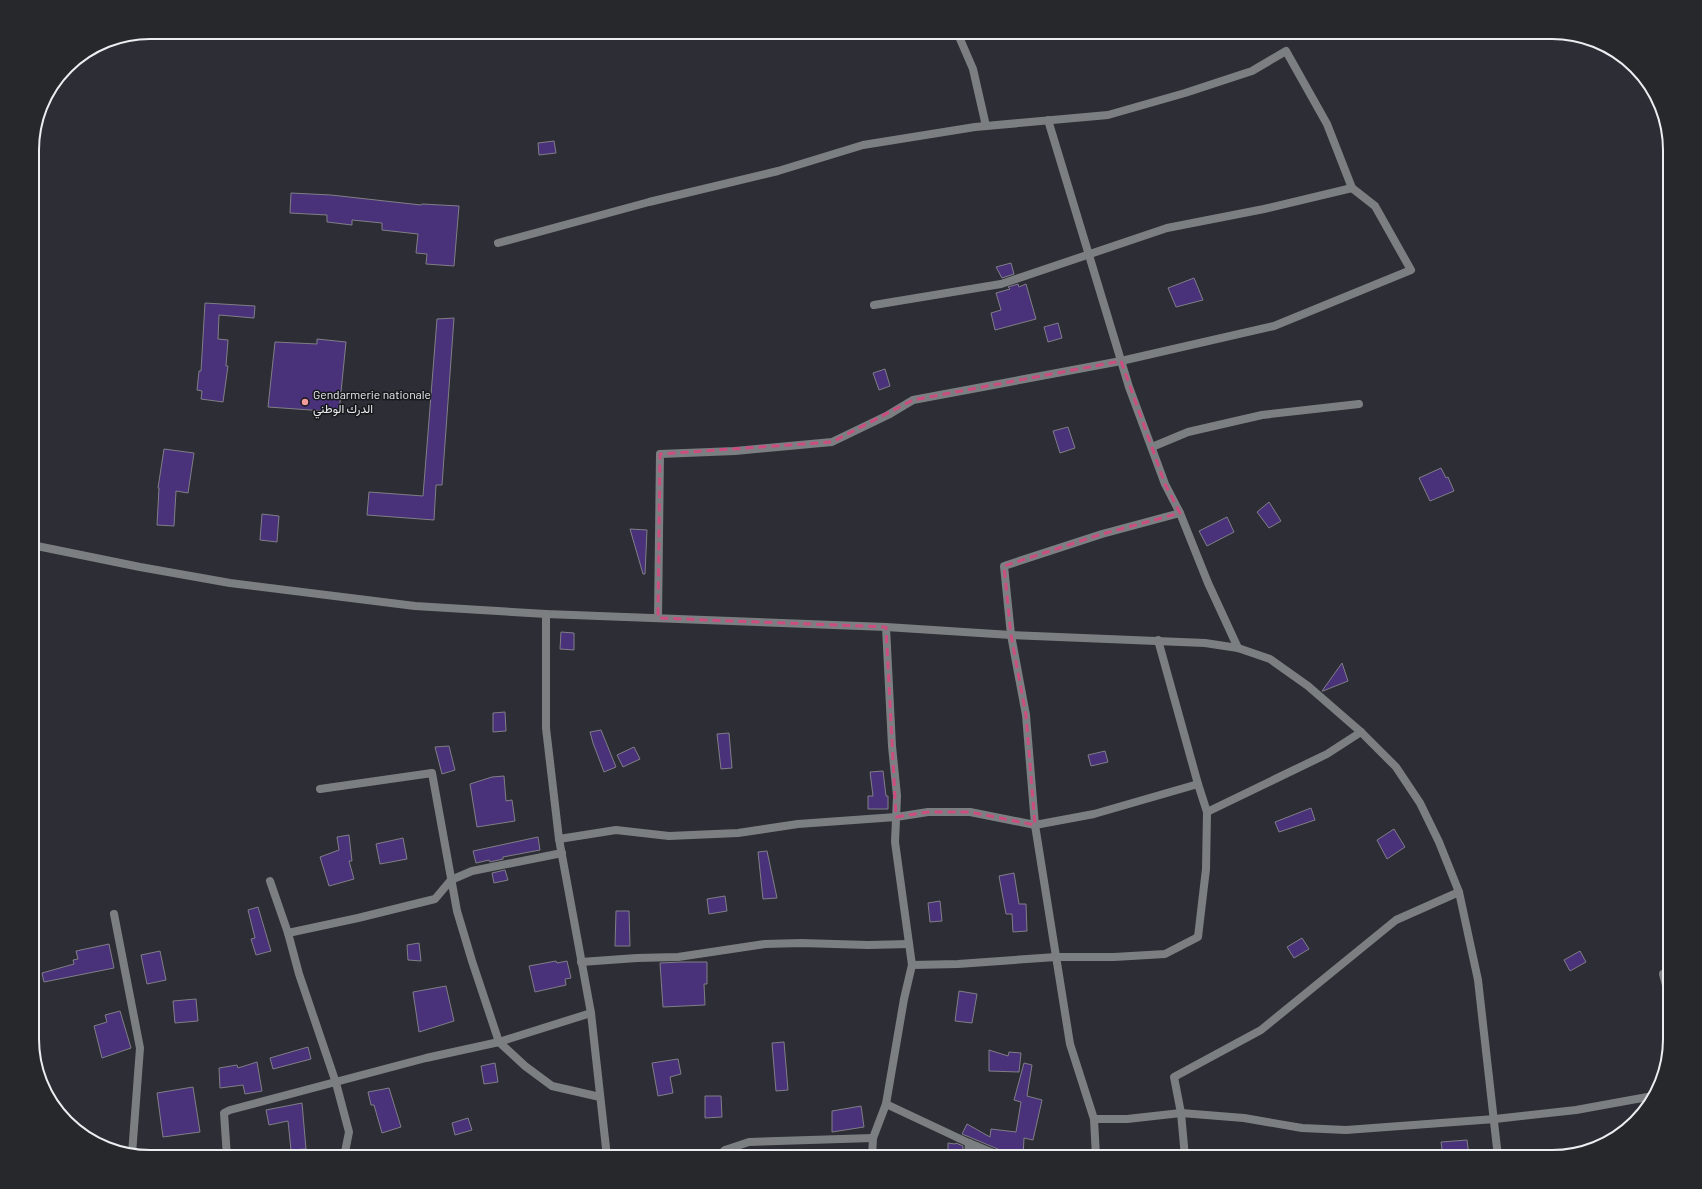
<svg xmlns="http://www.w3.org/2000/svg" width="1702" height="1189" font-family="Barlow,Vazirmatn,sans-serif">
<style>
.building{fill:#49327a;stroke:#807e86}
.lines{fill:none;stroke-linecap:round;stroke-linejoin:round}
.minor{stroke:#7c7f82;stroke-width:8}
.marked{fill:none;stroke:#cc4d80;stroke-width:3;stroke-dasharray:8 5;stroke-linejoin:round}
.poi-dot{fill:#f59b9c;stroke:#16171a;stroke-width:1.5}
.labels{text-anchor:middle;stroke-width:3;stroke-linejoin:round;paint-order:stroke}
.poi-label{font-size:12px;fill:#ebedf1;stroke:#16171a;text-anchor:start}
.rim{fill:none;stroke:#ebedf1;stroke-width:2}
</style>
<rect width="100%" height="100%" fill="#2d2e35"/>
<g class="building">
<polygon points="554,141 556,153 539,155 538,143"/>
<polygon points="291,193 331,195 421,205 422,204 459,206 454,266 426,264 427,254 416,253 418,234 382,230 382,223 352,220 352,225 327,222 327,215 290,213"/>
<polygon points="1011,263 1014,274 1002,278 996,267"/>
<polygon points="1194,278 1203,300 1176,307 1168,288"/>
<polygon points="1018,284 1019,287 1026,284 1036,319 995,330 991,313 1001,310 996,293 1010,289 1008,287"/>
<polygon points="205,303 255,306 254,318 219,315 218,339 228,340 226,366 228,366 223,402 201,399 202,391 197,390 199,371 201,371"/>
<polygon points="454,318 442,485 436,485 434,520 367,515 369,492 423,496 437,319"/>
<polygon points="1058,323 1062,338 1048,342 1044,327"/>
<polygon points="317,339 346,342 339,412 268,407 275,342 317,344"/>
<polygon points="885,369 890,386 879,390 873,373"/>
<polygon points="1068,427 1075,448 1060,453 1053,431"/>
<polygon points="164,449 194,453 188,493 176,491 174,526 157,525 159,488 158,488"/>
<polygon points="1441,468 1446,478 1448,477 1454,491 1430,501 1419,478"/>
<polygon points="1269,502 1281,521 1269,528 1257,512"/>
<polygon points="262,514 279,516 277,542 260,540"/>
<polygon points="1227,517 1234,532 1207,546 1199,531"/>
<polygon points="630,529 647,530 645,574 643,574"/>
<polygon points="561,632 574,633 574,650 560,649"/>
<polygon points="1342,663 1348,681 1323,691 1322,691"/>
<polygon points="505,712 506,731 493,732 493,713"/>
<polygon points="601,730 616,767 604,772 593,743 590,732"/>
<polygon points="729,733 732,768 721,769 717,734"/>
<polygon points="449,746 455,770 442,774 435,747"/>
<polygon points="634,747 640,759 623,767 617,755"/>
<polygon points="1105,751 1108,762 1091,766 1088,755"/>
<polygon points="883,771 886,796 888,796 888,809 868,809 868,796 873,796 870,772"/>
<polygon points="504,776 506,801 512,800 515,821 477,827 470,784 492,777"/>
<polygon points="1311,808 1315,820 1279,832 1275,822"/>
<polygon points="1394,829 1405,847 1387,859 1377,840"/>
<polygon points="349,835 352,861 349,861 354,879 329,886 320,857 339,850 337,837"/>
<polygon points="538,837 540,850 503,857 503,859 490,862 489,860 476,863 473,851"/>
<polygon points="403,838 407,859 380,864 376,844"/>
<polygon points="767,851 777,898 763,899 758,852"/>
<polygon points="505,870 508,880 494,883 492,873"/>
<polygon points="1014,873 1019,904 1026,904 1027,931 1013,932 1012,914 1006,914 999,876"/>
<polygon points="725,896 727,911 709,914 707,899"/>
<polygon points="940,901 942,921 930,922 928,903"/>
<polygon points="258,907 271,951 256,955 251,939 255,938 248,910"/>
<polygon points="616,911 629,911 630,946 615,946"/>
<polygon points="1302,938 1309,949 1294,958 1287,947"/>
<polygon points="419,943 421,961 408,960 407,945"/>
<polygon points="109,944 114,968 44,982 42,973 74,964 73,960 78,959 76,951"/>
<polygon points="160,951 166,980 147,984 141,955"/>
<polygon points="1580,951 1586,962 1570,971 1564,960"/>
<polygon points="556,961 557,963 567,961 571,978 565,979 566,985 535,992 529,966"/>
<polygon points="681,962 707,962 707,984 704,984 705,1005 663,1007 660,963"/>
<polygon points="446,986 454,1021 419,1032 413,992"/>
<polygon points="959,991 977,994 972,1023 955,1021"/>
<polygon points="196,999 198,1021 175,1023 173,1001"/>
<polygon points="120,1011 131,1048 102,1058 94,1026 107,1022 105,1015"/>
<polygon points="784,1042 788,1090 776,1091 772,1043"/>
<polygon points="308,1047 311,1059 273,1069 270,1058"/>
<polygon points="989,1050 1008,1056 1009,1052 1021,1053 1019,1072 989,1071"/>
<polygon points="678,1059 681,1074 670,1077 673,1093 658,1096 652,1063"/>
<polygon points="257,1062 262,1091 245,1094 243,1085 220,1088 219,1068 237,1065 238,1068"/>
<polygon points="495,1063 498,1082 484,1084 481,1066"/>
<polygon points="1024,1063 1032,1065 1027,1096 1042,1100 1033,1140 1024,1138 1023,1157 1008,1157 1005,1152 962,1134 967,1124 990,1137 991,1129 1016,1132 1021,1102 1014,1100"/>
<polygon points="193,1087 200,1132 163,1137 157,1093"/>
<polygon points="389,1088 401,1127 382,1133 374,1105 371,1105 368,1092"/>
<polygon points="705,1096 721,1096 722,1117 705,1118"/>
<polygon points="302,1103 306,1149 291,1150 288,1121 269,1125 266,1110"/>
<polygon points="861,1106 864,1127 832,1132 832,1111"/>
<polygon points="468,1118 472,1130 455,1135 452,1123"/>
<polygon points="1467,1140 1469,1156 1443,1157 1441,1142"/>
<polygon points="948,1143 955,1144 956,1143 963,1146 963,1157 948,1157"/>
<polygon points="974,1151 989,1157 974,1157"/>
</g>
<g class="lines">
<g class="minor">
<polyline points="957,32 973,69 986,126"/>
<polyline points="1048,120 1129,387 1165,484 1180,513 1208,583 1238,648"/>
<polyline points="498,243 649,202 778,171 863,145 975,127 1108,115 1185,93 1252,71 1286,51 1327,124 1352,188 1375,206 1411,270 1274,326 1121,361 913,400 888,415 832,442 735,451 660,454 658,618"/>
<polyline points="874,305 1001,284 1167,228 1264,209 1352,188"/>
<polyline points="1152,447 1188,432 1262,415 1359,404"/>
<polyline points="32,545 140,567 230,583 415,606 546,614 886,627 1011,635 1205,643 1238,648 1270,659 1308,686 1361,732 1396,767 1420,803 1439,842 1459,892 1478,980 1498,1157"/>
<polyline points="546,614 546,728 559,839 591,1013 607,1157"/>
<polyline points="886,627 892,746 897,796 895,842 912,965 958,964 1056,957 1114,957 1165,954 1198,937 1206,869 1207,812 1198,784 1158,640"/>
<polyline points="320,789 432,773 457,911 472,961 499,1042 525,1066 552,1086 600,1097"/>
<polyline points="1207,812 1327,754 1361,732"/>
<polyline points="559,839 616,830 669,836 738,833 798,824 896,817 928,812 970,812 1035,825 1094,814 1198,784"/>
<polyline points="270,881 288,933 299,974 336,1083 349,1132 344,1157"/>
<polyline points="114,914 140,1048 132,1154"/>
<polyline points="288,933 358,918 435,899 451,880 472,871 562,853"/>
<polyline points="581,962 637,958 678,957 765,944 801,943 868,945 909,944"/>
<polyline points="1670,974 1663,974 1670,1000"/>
<polyline points="886,1104 969,1143 1003,1157"/>
<polyline points="1094,1119 1127,1119 1181,1113 1244,1118 1302,1128 1346,1130 1495,1119 1576,1110 1653,1096"/>
<polyline points="227,1157 224,1113 230,1110 426,1058 499,1042 591,1013"/>
<polyline points="717,1157 725,1150 749,1142 873,1138"/>
<polyline points="872,1157 873,1138 886,1104 904,999 912,965"/>
<polyline points="968,1157 969,1143"/>
<polyline points="1096,1157 1094,1119 1070,1044 1035,825 1026,715 1011,635 1004,566 1102,534 1180,513"/>
<polyline points="1185,1157 1181,1113 1174,1077 1261,1030 1396,920 1459,892"/>
</g>
</g>
<path class="marked" d="M1121,361l44,123 15,29 -78,21 -98,32 7,69 15,80 9,110 -65,-13h-42l-32,5 -10,-190 -228,-9 2,-164 172,-12 81,-42z"/>
<circle class="poi-dot" cx="305" cy="402" r="4"/>
<g class="labels">
<g class="poi-label">
<text x="313" y="399">Gendarmerie nationale<tspan x="313" dy="14">الدرك الوطني</tspan></text>
</g>
</g>
<path d="M0 0H1702V1189H0ZM150 39H1552A111 111 0 0 1 1663 150V1039A111 111 0 0 1 1552 1150H150A111 111 0 0 1 39 1039V150A111 111 0 0 1 150 39Z" fill="#27282b" fill-rule="evenodd"/>
<path class="rim" d="M150 39H1552A111 111 0 0 1 1663 150V1039A111 111 0 0 1 1552 1150H150A111 111 0 0 1 39 1039V150A111 111 0 0 1 150 39Z"/>
</svg>
